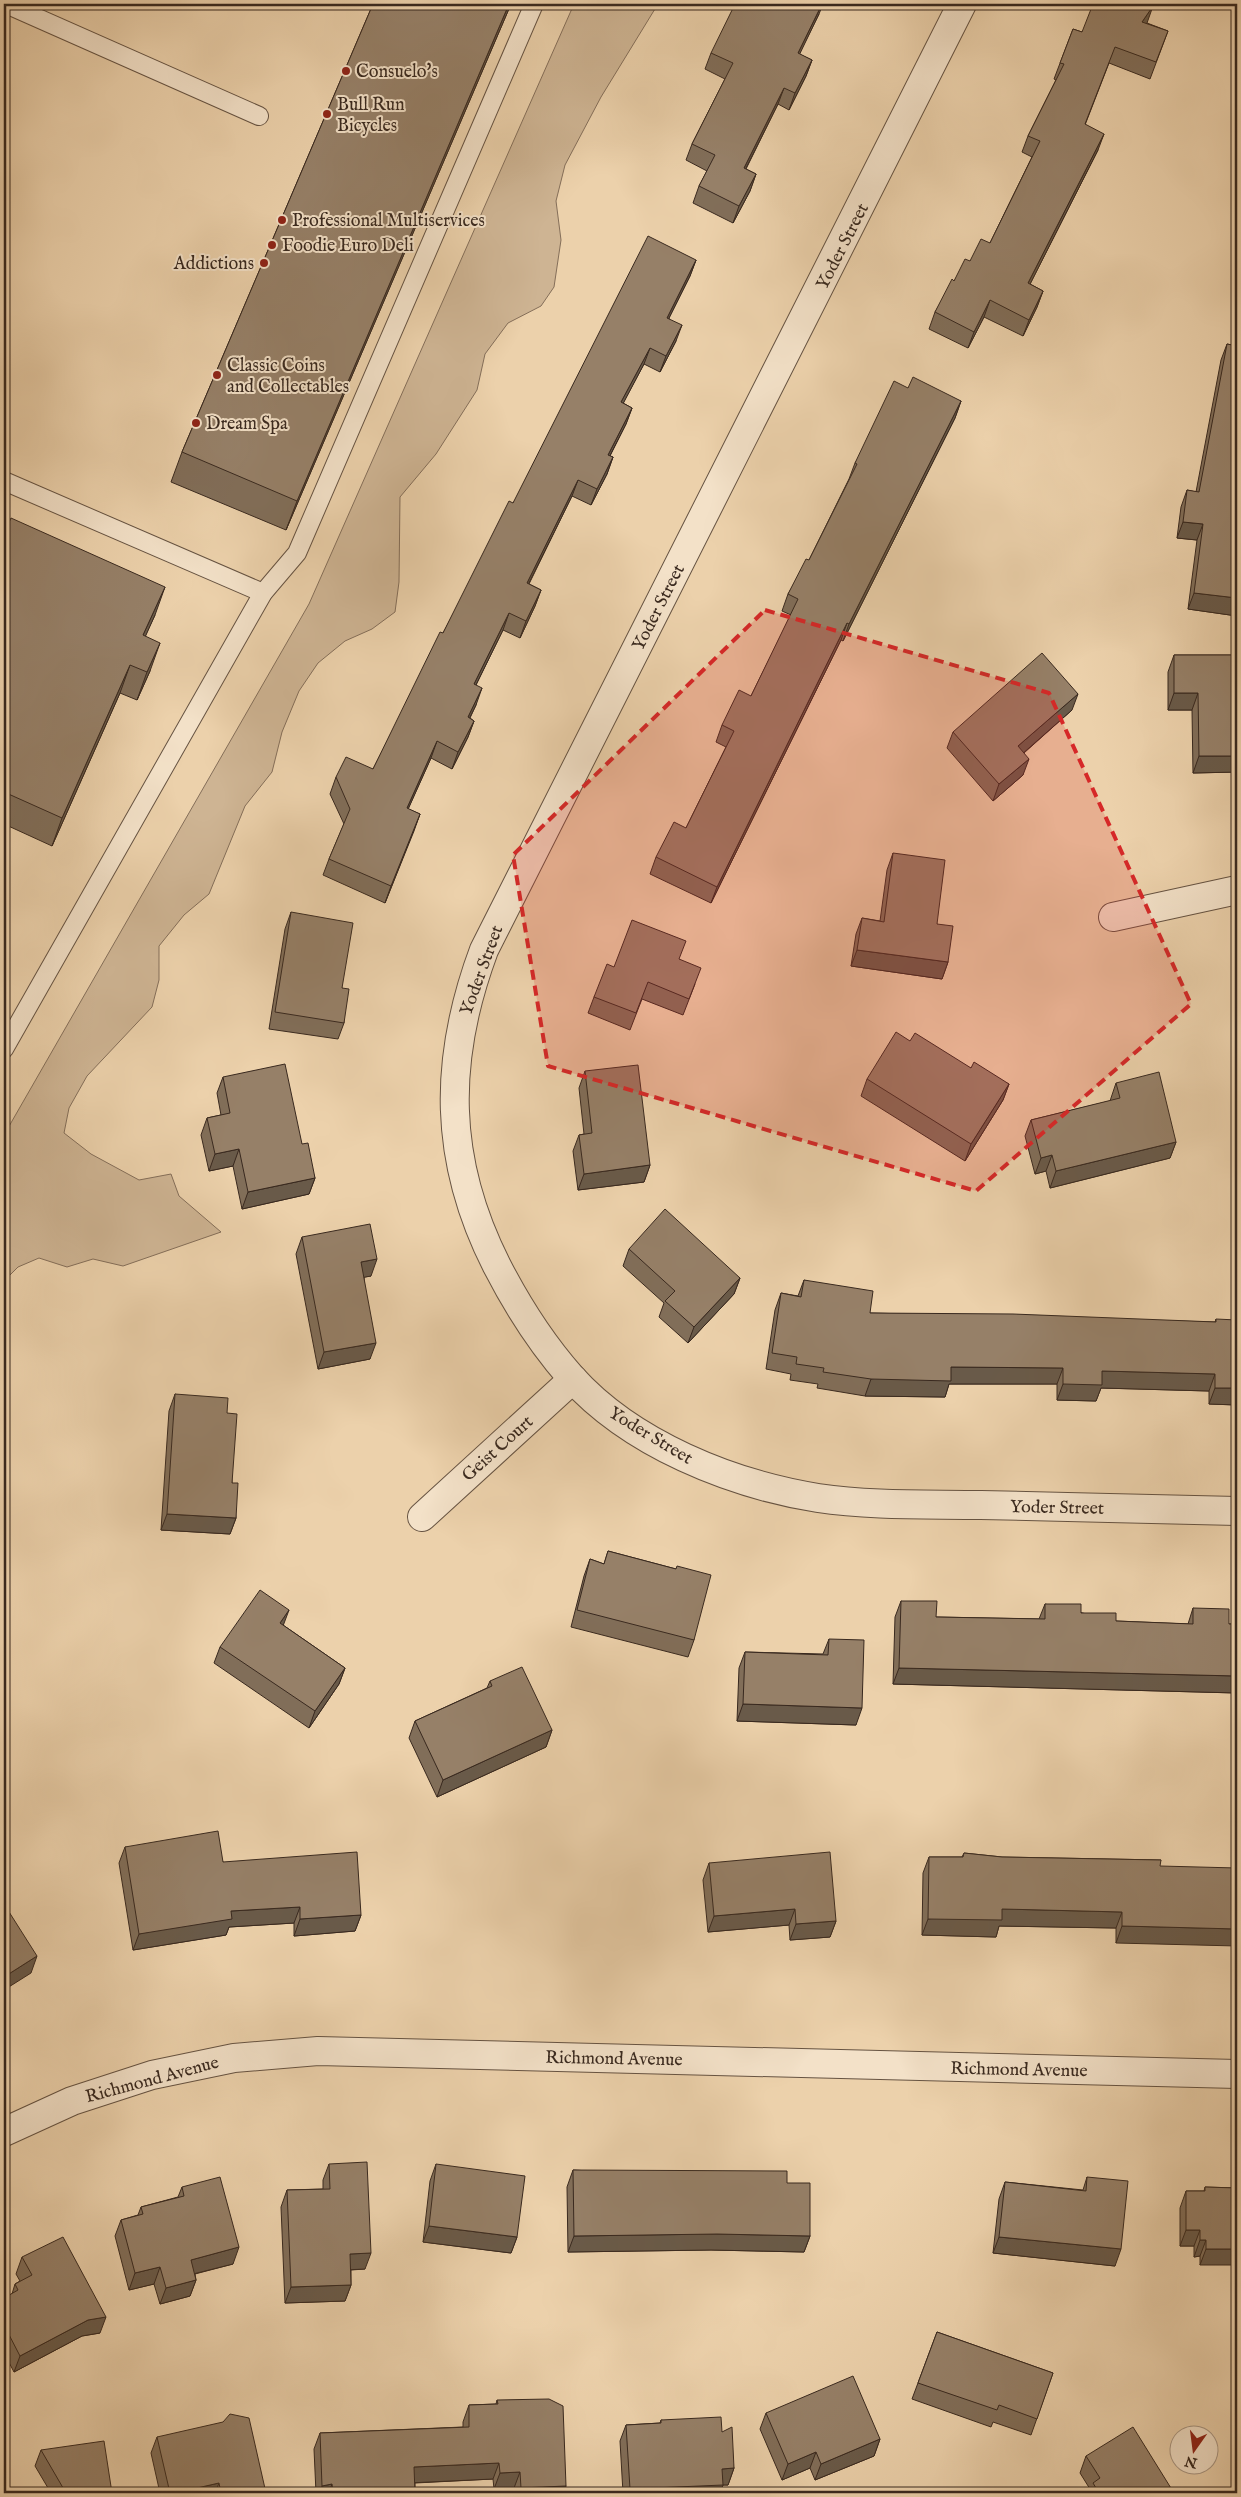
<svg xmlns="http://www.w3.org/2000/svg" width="1241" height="2497" font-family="'IM FELL English',serif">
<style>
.green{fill:#ceb493;stroke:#846e59}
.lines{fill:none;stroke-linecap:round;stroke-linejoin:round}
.service-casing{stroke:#665342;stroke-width:20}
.minor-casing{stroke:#665342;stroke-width:30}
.tertiary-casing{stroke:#665342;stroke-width:30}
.service{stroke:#f3e1c8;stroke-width:18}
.minor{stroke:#f3e1c8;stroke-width:28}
.tertiary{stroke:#f3e1c8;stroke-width:28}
.wall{fill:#816e59;stroke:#39291f}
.shaded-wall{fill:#695a49;stroke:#39291f}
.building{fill:#968068;stroke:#39291f}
.marked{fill:#d62828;fill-opacity:0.2;stroke:#d62828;stroke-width:4;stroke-dasharray:10 6;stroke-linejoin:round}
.poi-dot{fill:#8f2418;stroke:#f3e1c8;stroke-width:2}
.labels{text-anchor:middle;stroke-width:4;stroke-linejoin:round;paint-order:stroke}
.poi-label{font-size:18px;fill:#39291f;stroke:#f3e1c8;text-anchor:start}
.street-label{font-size:18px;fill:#39291f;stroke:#f3e1c8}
</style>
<rect width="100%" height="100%" fill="#ecd1ab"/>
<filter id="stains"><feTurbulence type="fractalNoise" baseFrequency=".004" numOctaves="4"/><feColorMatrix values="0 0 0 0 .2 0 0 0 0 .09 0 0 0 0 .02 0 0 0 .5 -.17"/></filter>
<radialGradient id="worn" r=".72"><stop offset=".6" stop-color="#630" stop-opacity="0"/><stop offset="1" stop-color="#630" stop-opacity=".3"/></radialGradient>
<polygon class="green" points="574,4 658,4 601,97 565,165 556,201 561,240 554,287 541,306 508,323 485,354 477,390 436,454 400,497 399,582 395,612 372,629 345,641 318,663 299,691 282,732 272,772 245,806 209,894 184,915 159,946 159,980 152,1007 87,1076 69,1108 64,1133 91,1154 139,1180 171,1174 179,1196 221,1232 123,1266 93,1259 67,1267 39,1258 18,1267 4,1281 4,1135 309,604"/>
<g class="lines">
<g class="service-casing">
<g id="service">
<polyline points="6,4 259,116"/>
<polyline points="4,481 263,593"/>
<polyline points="4,1049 263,593 297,553 534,4"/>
</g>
</g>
<g class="minor-casing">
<g id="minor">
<path d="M962,4l-478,946c-41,110 -41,210 13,316 20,39 45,78 74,111 60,67 160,107 247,121 53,8 109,6 163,7 85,2 171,4 256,6"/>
<polyline points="1113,917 1237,890"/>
<polyline points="422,1517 573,1379"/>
</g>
</g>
<g class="tertiary-casing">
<polyline id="tertiary" points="4,2132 72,2101 152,2075 234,2058 318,2051 1237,2074"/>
</g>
<use href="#service" class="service"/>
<use href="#minor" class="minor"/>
<use href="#tertiary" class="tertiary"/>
</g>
<g class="wall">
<polygon points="373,4 511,4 286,530 171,482 182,452"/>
<polygon points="819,14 799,54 812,60 806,76 789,110 778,104 746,169 756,174 750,191 733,223 693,203 699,186 707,171 686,160 692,144 725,79 705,69 711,53"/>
<polygon points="1147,23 1168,31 1150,79 1109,63 1085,125 1098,150 1030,284 1043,291 1037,307 1023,336 984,317 968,348 929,329 935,312 954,281 970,261 990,243 1032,157 1022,152 1028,136 1056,80 1054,79 1073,29 1082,32"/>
<polygon points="696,260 690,276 669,318 676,341 660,372 644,364 623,403 632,408 626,424 610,456 613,457 607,474 591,505 572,496 529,584 541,590 535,606 520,638 503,630 476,685 476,705 470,718 474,721 468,737 452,769 431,758 408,809 420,814 385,903 323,875 329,859 344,824 330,794 336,777 373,769 443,633 513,503"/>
<polygon points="1227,344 1237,346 1237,616 1188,609 1197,540 1177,538 1181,507 1187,490 1196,492 1221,360"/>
<polygon points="908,388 961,401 955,418 843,641 841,640 711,903 650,874 656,857 686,828 726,747 716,742 722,725 751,696 791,615 782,611 788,594 809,560 849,479 855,463"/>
<polygon points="4,533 155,615 145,636 150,671 137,700 120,693 52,846 4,824"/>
<polygon points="1174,655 1237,655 1237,772 1193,773 1192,710 1168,710 1168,672"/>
<polygon points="1072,710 1024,753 1023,775 993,801 947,748 953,732"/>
<polygon points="893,853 937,924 948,962 942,979 851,966 856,934 862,918 880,921 887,870"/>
<polygon points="291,912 342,988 344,1023 338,1039 269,1029 285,929"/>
<polygon points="679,959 695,984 683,1015 642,999 630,1030 588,1013 594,997 614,967"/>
<polygon points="971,1068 1009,1084 1003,1100 965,1161 861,1096 867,1079"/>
<polygon points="585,1071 650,1165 644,1182 578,1190 573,1151 579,1135 584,1134 579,1088"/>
<polygon points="223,1077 302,1144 315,1178 309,1194 242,1209 233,1166 209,1171 201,1135 207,1118 221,1115 217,1093"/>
<polygon points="1116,1083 1176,1142 1170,1158 1050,1188 1046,1171 1035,1174 1025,1136 1031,1120 1110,1101"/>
<polygon points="302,1237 371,1276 364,1277 370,1359 318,1369 296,1254"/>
<polygon points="629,1249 740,1278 734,1294 688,1343 659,1317 664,1303 623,1266"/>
<polygon points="804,1280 870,1313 1215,1322 1216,1319 1237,1405 1209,1404 1209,1391 1101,1388 1096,1401 1057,1400 1057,1384 949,1384 945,1397 865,1396 817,1388 818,1384 790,1380 791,1374 766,1369 775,1310 781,1293 798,1296"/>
<polygon points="175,1394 227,1413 232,1483 236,1518 230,1534 161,1530 169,1411"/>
<polygon points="608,1551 676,1569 694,1640 688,1657 571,1627 584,1576 590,1559 604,1564"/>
<polygon points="901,1601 936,1617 1039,1619 1045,1604 1116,1621 1188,1624 1193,1608 1229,1624 1237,1624 1237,1693 893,1684 895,1617"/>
<polygon points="283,1625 345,1668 339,1684 309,1728 214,1663 220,1647"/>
<polygon points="829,1639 856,1725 737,1721 739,1668 745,1652 823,1654"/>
<polygon points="490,1681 552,1730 546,1747 437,1797 409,1738 415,1721 487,1688"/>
<polygon points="125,1847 223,1862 361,1915 355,1931 294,1936 294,1923 229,1927 226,1935 133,1950 119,1863"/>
<polygon points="964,1853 1002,1857 1161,1860 1116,1943 1116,1928 999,1926 996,1937 922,1935 923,1873 929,1857 962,1857"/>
<polygon points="709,1863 836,1921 830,1937 790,1940 789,1925 708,1932 703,1880"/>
<polygon points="329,2164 365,2269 351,2270 351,2285 345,2301 285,2303 281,2207 287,2190 323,2189 323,2180"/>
<polygon points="436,2164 517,2237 511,2253 423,2242 430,2181"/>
<polygon points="573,2170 787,2183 810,2236 804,2252 711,2250 568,2252 567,2187"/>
<polygon points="1087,2177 1115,2266 993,2253 999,2199 1005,2182 1083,2190"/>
<polygon points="182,2187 233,2264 195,2274 196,2280 190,2296 160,2304 154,2284 129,2290 115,2236 121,2220 138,2215 141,2207 178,2197"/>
<polygon points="1205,2187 1237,2188 1200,2265 1200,2256 1194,2257 1194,2246 1180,2246 1180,2208 1186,2191 1204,2191"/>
<polygon points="22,2257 100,2333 82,2336 14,2372 4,2353 4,2298 12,2294 15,2284 20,2281 16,2274"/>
<polygon points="937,2332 1053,2373 1031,2435 993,2422 991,2427 912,2399"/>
<polygon points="497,2400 566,2486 563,2493 515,2493 514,2488 494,2489 493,2479 415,2483 415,2493 316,2493 314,2449 320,2433 463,2427 463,2422 469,2405 496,2404"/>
<polygon points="766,2413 880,2439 874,2456 815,2480 810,2468 782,2480 760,2429"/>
<polygon points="661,2420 722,2432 734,2468 728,2485 723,2485 720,2493 623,2493 620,2441 626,2425 660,2423"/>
<polygon points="157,2437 266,2493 160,2493 151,2453"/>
<polygon points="41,2450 112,2493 51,2493 35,2466"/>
<polygon points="1086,2456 1174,2493 1089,2493 1090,2489 1080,2473"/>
</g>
<g class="shaded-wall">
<polygon points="509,4 511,4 286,530 297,501"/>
<polygon points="822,4 823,4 819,14 792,70 798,53"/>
<polygon points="1153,6 1147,23 1136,38 1142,22"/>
<polygon points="812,60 806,76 789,110 795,93"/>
<polygon points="784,88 778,104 738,184 744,168"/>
<polygon points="1104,134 1098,150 1022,300 1028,283"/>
<polygon points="756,174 750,191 733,223 739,206"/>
<polygon points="696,260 690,276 661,334 667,318"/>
<polygon points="1043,291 1037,307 1023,336 1029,320"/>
<polygon points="990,300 984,317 968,348 974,332"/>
<polygon points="682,325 676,341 660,372 666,356"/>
<polygon points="650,348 644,364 615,419 621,402"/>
<polygon points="961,401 955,418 843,641 849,624"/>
<polygon points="632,408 626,424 602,471 608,455"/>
<polygon points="613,457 607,474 591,505 597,489"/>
<polygon points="578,480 572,496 521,599 527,583"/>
<polygon points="1183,522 1203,524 1197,540 1177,538"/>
<polygon points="165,587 155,615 133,664 143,635"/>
<polygon points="541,590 535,606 520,638 526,621"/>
<polygon points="1194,593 1237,598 1237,616 1188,609"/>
<polygon points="509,613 503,630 468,701 474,684"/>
<polygon points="847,623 841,640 711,903 717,887"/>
<polygon points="160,643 150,671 137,700 147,672"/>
<polygon points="130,665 120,693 52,846 62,818"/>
<polygon points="482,688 476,705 462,733 468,717"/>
<polygon points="1174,693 1198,693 1192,710 1168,710"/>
<polygon points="1078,694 1072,710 1012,763 1018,746"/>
<polygon points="474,721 468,737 452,769 458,752"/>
<polygon points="437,741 431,758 401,825 407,808"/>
<polygon points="1199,756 1237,756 1237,772 1193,773"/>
<polygon points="1029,759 1023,775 993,801 999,784"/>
<polygon points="420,814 414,831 385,903 391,886"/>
<polygon points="857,950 948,962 942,979 851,966"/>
<polygon points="1009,1084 1003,1100 965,1161 971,1144"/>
<polygon points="1176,1142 1170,1158 1050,1188 1056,1171"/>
<polygon points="239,1149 233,1166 209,1171 215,1154"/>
<polygon points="1052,1155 1046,1171 1035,1174 1041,1158"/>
<polygon points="650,1165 644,1182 578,1190 584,1174"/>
<polygon points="315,1178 309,1194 242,1209 248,1192"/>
<polygon points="377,1259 371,1276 355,1279 361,1262"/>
<polygon points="740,1278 734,1294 688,1343 694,1327"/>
<polygon points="376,1343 370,1359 318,1369 324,1352"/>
<polygon points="951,1367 1063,1368 1057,1384 949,1384 945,1397 865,1396 871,1379"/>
<polygon points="1102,1371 1215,1374 1209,1391 1101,1388 1096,1401 1057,1400 1063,1384"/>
<polygon points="1215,1388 1237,1388 1237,1405 1209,1404"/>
<polygon points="167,1514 236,1518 230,1534 161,1530"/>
<polygon points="289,1610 283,1626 280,1623"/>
<polygon points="345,1668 339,1684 309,1728 315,1711"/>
<polygon points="899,1668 1237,1676 1237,1693 893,1684"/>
<polygon points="743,1704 862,1708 856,1725 737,1721"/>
<polygon points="552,1730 546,1747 437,1797 443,1780"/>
<polygon points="300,1907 294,1923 229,1927 226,1935 133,1950 139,1934 231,1911"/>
<polygon points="795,1909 789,1925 708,1932 714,1916"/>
<polygon points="1002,1909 1122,1912 1116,1928 999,1926 996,1937 922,1935 928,1919"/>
<polygon points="361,1915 355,1931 294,1936 300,1919"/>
<polygon points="836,1921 830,1937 790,1940 796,1924"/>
<polygon points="1122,1926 1237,1929 1237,1946 1116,1943"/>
<polygon points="37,1956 31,1973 4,1990 4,1977"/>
<polygon points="429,2226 517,2237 511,2253 423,2242"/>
<polygon points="1186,2230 1200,2230 1194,2246 1180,2246"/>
<polygon points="717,2234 810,2236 804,2252 711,2250 568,2252 574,2236"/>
<polygon points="999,2237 1121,2249 1115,2266 993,2253"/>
<polygon points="1200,2240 1206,2240 1200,2256 1194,2257"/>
<polygon points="239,2247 233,2264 185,2276 191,2260"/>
<polygon points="1206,2249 1237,2249 1237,2265 1200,2265"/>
<polygon points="371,2253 365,2269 344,2270 350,2254"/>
<polygon points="160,2267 154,2284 129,2290 135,2273"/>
<polygon points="196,2280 190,2296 160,2304 166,2288"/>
<polygon points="351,2285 345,2301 285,2303 291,2287"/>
<polygon points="106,2317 100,2333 82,2336 14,2372 20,2356 88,2320"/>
<polygon points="880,2439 874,2456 815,2480 821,2464"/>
<polygon points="816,2452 810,2468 782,2480 788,2464"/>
<polygon points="499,2463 493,2479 408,2483 414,2467"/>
<polygon points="734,2468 728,2485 723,2485 720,2493 628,2493 630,2489 722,2469"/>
<polygon points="520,2472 514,2488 494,2489 500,2473"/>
<polygon points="219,2483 215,2493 175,2493"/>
<polygon points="332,2484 329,2493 320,2493 322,2486"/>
<polygon points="566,2486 563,2493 519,2493 521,2488"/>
</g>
<g class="building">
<polygon points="373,4 509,4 297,501 182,452"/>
<polygon points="735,4 822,4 798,53 812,60 795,93 784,88 744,168 756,174 739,206 699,186 715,155 692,144 733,63 711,53"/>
<polygon points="1093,4 1146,4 1153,6 1142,22 1168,31 1156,62 1115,47 1085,124 1104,134 1028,283 1043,291 1029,320 990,300 974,332 935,312 952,279 954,281 965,259 970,261 981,239 990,243 1040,141 1028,136 1064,64 1060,63 1073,29 1082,32"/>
<polygon points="648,236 696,260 667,318 682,325 666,356 650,348 621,402 632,408 608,455 613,457 597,489 578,480 527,583 541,590 526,621 509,613 474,684 482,688 468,717 474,721 458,752 437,741 407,808 420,814 391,886 329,859 350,809 336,777 346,757 373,769 440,632 443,633 509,501 513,503"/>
<polygon points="1227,344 1237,346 1237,598 1194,593 1203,524 1183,522 1187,490 1199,492"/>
<polygon points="913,377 961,401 849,624 847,623 717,887 656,857 674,822 686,828 734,731 722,725 739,690 751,696 798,599 788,594 806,559 809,560 857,464 855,463 894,381 908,388"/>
<polygon points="11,518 165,587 143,635 160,643 147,672 130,665 62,818 4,792 4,533"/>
<polygon points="1042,653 1078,694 1018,746 1029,759 999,784 953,732"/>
<polygon points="1174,655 1237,655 1237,756 1199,756 1198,693 1174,693"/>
<polygon points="893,853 945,860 937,924 953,926 948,962 857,950 862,918 884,922"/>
<polygon points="291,912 353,923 342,988 349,989 344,1023 275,1012"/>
<polygon points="632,920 686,941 679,959 701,968 689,999 648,982 636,1013 594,997 607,964 614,967"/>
<polygon points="896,1032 910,1041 915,1033 971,1068 974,1062 1009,1084 971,1144 867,1079"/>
<polygon points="285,1064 302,1144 308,1143 315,1178 248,1192 239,1149 215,1154 207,1118 230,1113 223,1077"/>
<polygon points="638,1065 650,1165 584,1174 579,1135 592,1133 585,1071"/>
<polygon points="1159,1072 1176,1142 1056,1171 1052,1155 1041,1158 1031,1120 1120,1098 1116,1083"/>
<polygon points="665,1209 740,1278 694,1327 665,1301 675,1291 629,1249"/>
<polygon points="370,1224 377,1259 361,1262 376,1343 324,1352 302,1237"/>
<polygon points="804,1280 873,1291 870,1313 1013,1314 1216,1322 1216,1319 1237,1320 1237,1388 1215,1388 1215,1374 1102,1371 1102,1385 1063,1384 1063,1368 951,1367 951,1381 871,1379 823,1372 824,1368 796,1364 797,1357 772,1353 781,1293 801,1297"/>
<polygon points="175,1394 228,1398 227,1413 237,1414 232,1483 238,1483 236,1518 167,1514"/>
<polygon points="608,1551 676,1569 677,1566 711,1575 694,1640 577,1610 590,1559 604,1564"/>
<polygon points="260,1590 289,1610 280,1623 345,1668 315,1711 220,1647"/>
<polygon points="901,1601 937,1601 936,1617 1045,1619 1045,1604 1081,1604 1081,1613 1116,1613 1116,1621 1193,1624 1193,1608 1229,1609 1229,1624 1237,1624 1237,1676 899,1668"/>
<polygon points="829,1639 864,1640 862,1708 743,1704 745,1652 828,1655"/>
<polygon points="522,1667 552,1730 443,1780 415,1721 492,1686 490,1681"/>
<polygon points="218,1831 223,1862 357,1852 361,1915 300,1919 300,1907 231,1911 232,1919 139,1934 125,1847"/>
<polygon points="830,1852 836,1921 796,1924 795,1909 714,1916 709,1863"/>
<polygon points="964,1853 1002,1857 1161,1860 1160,1866 1237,1868 1237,1929 1122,1926 1122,1912 1002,1909 1002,1920 928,1919 929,1857 963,1857"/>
<polygon points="4,1904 37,1956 4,1977"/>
<polygon points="367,2162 371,2253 350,2254 351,2285 291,2287 287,2190 330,2189 329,2164"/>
<polygon points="436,2164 525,2176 517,2237 429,2226"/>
<polygon points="573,2170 787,2171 787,2183 810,2183 810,2236 717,2234 574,2236"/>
<polygon points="220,2177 239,2247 191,2260 196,2280 166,2288 160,2267 135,2273 121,2220 143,2214 141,2207 184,2196 182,2187"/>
<polygon points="1087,2177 1128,2181 1121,2249 999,2237 1005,2182 1086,2191"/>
<polygon points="1205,2187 1237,2188 1237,2249 1206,2249 1206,2240 1200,2240 1200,2230 1186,2230 1186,2191 1205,2191"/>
<polygon points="63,2237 106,2317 88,2320 20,2356 4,2325 4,2298 18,2290 15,2284 32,2275 22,2257"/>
<polygon points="937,2332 1053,2373 1037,2419 999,2405 997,2410 918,2383"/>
<polygon points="853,2376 880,2439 821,2464 816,2452 788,2464 766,2413"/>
<polygon points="549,2399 563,2406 566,2486 521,2488 520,2472 500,2473 499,2463 414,2467 415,2493 333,2493 332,2484 322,2486 320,2433 469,2427 469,2405 498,2404 497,2400"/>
<polygon points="230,2414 249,2418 266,2493 221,2493 219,2483 175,2493 170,2493 157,2437 223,2422"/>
<polygon points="721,2417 722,2432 732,2427 734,2468 722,2469 723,2485 630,2489 626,2425 661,2423 661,2420"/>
<polygon points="1133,2427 1174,2493 1099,2493 1093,2483 1100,2478 1086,2456"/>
<polygon points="104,2441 112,2493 66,2493 41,2450"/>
</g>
<path class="marked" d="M765,610l284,83 142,311 -215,187 -428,-125 -35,-211z"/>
<g class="poi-dot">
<circle cx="346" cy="71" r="5"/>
<circle cx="327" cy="114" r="5"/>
<circle cx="282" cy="220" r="5"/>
<circle cx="272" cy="245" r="5"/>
<circle cx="264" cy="263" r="5"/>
<circle cx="217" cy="375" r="5"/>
<circle cx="196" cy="423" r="5"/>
</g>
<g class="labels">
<g class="poi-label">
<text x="356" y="77">Consuelo's</text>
<text x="337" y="110">Bull Run<tspan x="337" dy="21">Bicycles</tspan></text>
<text x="292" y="226">Professional Multiservices</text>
<text x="282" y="251">Foodie Euro Deli</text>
<text x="254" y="269" text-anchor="end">Addictions</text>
<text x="227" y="371">Classic Coins<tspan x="227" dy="21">and Collectables</tspan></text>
<text x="206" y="429">Dream Spa</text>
</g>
<g class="street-label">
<text transform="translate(842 246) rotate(-63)" y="6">Yoder Street</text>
<text transform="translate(658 607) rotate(-63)" y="6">Yoder Street</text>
<text transform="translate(481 970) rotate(-70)" y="6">Yoder Street</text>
<text transform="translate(651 1435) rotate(31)" y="6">Yoder Street</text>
<text transform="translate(497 1448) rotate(-42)" y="6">Geist Court</text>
<text transform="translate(1057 1507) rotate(1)" y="6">Yoder Street</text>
<text transform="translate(614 2058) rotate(1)" y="6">Richmond Avenue</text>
<text transform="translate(1019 2069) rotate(1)" y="6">Richmond Avenue</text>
<text transform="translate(152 2079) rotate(-15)" y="6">Richmond Avenue</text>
</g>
</g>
<rect width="1241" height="2497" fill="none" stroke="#ecd1ab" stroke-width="20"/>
<rect x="5" y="5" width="1231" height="2487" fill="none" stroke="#39291f" stroke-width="2.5"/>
<rect x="10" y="10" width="1221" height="2477" fill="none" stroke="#39291f"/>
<g transform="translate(1194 2450) rotate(194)"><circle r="24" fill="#f3e1c8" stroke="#a99784"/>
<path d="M0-4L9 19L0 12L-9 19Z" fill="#8f2418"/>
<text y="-8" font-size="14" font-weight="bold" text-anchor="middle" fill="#39291f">N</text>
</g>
<rect width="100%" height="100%" filter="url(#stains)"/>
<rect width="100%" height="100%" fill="url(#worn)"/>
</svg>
